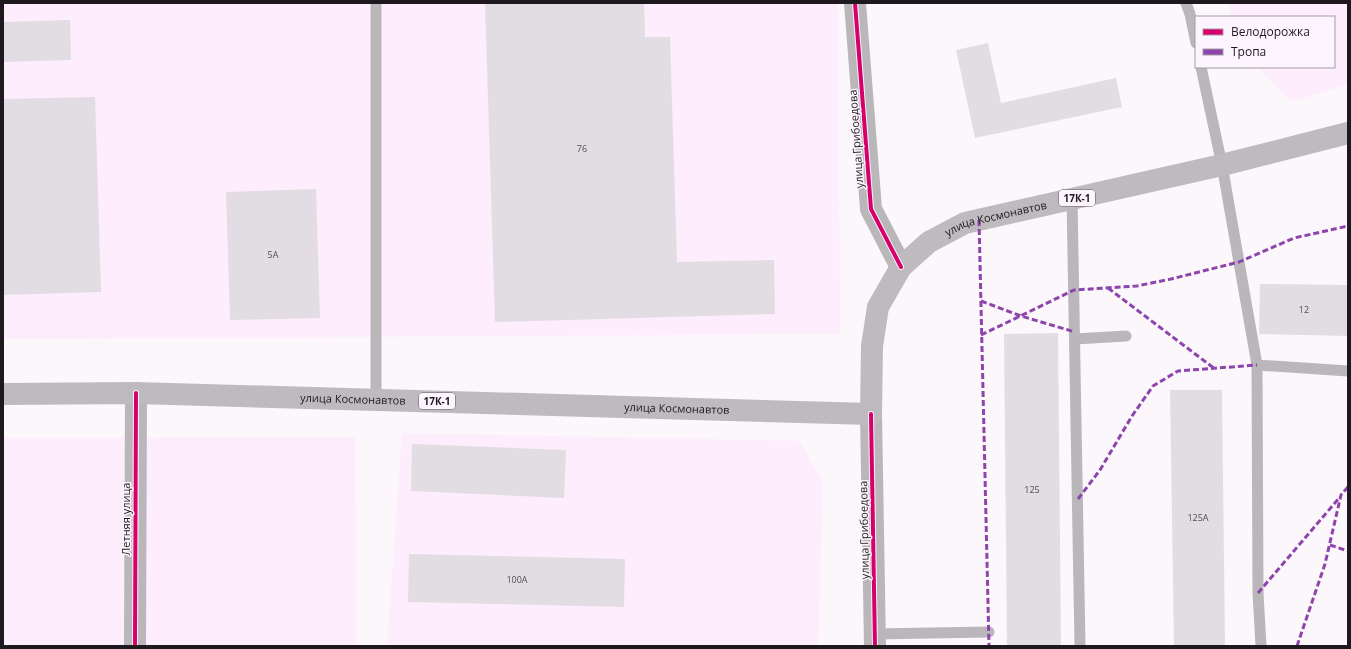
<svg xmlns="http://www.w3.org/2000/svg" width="1351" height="649" font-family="'Open Sans',sans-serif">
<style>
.built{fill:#fdedfd}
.building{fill:#e2dde3}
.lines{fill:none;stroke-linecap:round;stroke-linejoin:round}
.lane{stroke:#bab7ba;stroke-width:11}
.street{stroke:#bab7ba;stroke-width:22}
.secondary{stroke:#bab6ba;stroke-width:22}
.primary{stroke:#bebbbe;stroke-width:22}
.quiet{stroke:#8e44ad;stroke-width:3;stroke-dasharray:6 3;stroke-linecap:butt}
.cycleway-casing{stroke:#fdf5fd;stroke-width:6}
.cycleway{stroke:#d6006c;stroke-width:4}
.labels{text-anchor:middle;stroke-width:3;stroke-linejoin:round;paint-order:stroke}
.number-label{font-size:9px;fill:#524c53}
.shield{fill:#fdf5fd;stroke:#615a62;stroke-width:1}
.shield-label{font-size:10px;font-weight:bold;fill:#1e181f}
.street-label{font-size:11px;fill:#1e181f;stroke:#fdf5fd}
</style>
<rect width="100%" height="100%" fill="#fbf7fb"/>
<g class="built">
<polygon points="3,3 838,3 840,334 3,339"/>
<polygon points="1229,3 1348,3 1348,84 1292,102 1258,67 1334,67 1334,17 1231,17"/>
<polygon points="402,433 800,441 823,483 818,646 387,646"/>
<polygon points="355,437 356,646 3,646 3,438"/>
</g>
<g class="building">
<polygon points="485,3 644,3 645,37 670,37 677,262 774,260 775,314 495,322"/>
<polygon points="70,20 71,60 3,62 3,22"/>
<polygon points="988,43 1001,103 1116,78 1122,107 975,138 956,50"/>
<polygon points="95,97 101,292 3,295 3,99"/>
<polygon points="316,189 320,318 230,320 226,192"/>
<polygon points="1260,284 1348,285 1348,336 1259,334"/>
<polygon points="1058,333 1061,646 1007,646 1004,334"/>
<polygon points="1170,390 1222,390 1225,646 1174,646"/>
<polygon points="412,444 566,450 564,498 411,491"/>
<polygon points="409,554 625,559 624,607 408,602"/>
</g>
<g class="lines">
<g class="lane">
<polyline points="376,3 376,400"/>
<polyline points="1186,3 1190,14 1196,43"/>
<polyline points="1201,67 1222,165 1257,365 1348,371"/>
<polyline points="1072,199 1080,646"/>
<polyline points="1075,339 1126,336"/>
<polyline points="1257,365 1258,593 1261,646"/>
<polyline points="875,634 989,632"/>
</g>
<g class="street">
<polyline points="855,3 871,209 901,267"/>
<polyline points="135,646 136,393"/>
</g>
<polyline class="secondary" points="871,414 875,646"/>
<path class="primary" id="s1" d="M3,394l133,-1 735,21 1,-68 6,-39 23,-40 28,-25 36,-19 257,-58 126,-32"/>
<g class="quiet">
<polyline points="979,220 989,646"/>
<polyline points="1108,288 1215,369"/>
<polyline points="981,301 1021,316 1075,332"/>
<polyline points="981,335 1074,290 1137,286 1171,279 1239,262 1294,238 1348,226"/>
<polyline points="1078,499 1100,470 1132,416 1153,386 1178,371 1257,365"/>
<polyline points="1330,545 1348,551"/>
<polyline points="1258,593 1340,497"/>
<polyline points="1297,646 1325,564 1341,495 1348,487"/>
</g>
<g class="cycleway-casing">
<g id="cycleway">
<polyline points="855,3 871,209 901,267"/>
<polyline points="871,414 875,646"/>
<polyline points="135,646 136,393"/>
</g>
</g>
<use href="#cycleway" class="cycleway"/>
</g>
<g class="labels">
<g class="number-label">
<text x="582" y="152">76</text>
<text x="273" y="258">5А</text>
<text x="1304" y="313">12</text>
<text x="1032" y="493">125</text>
<text x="1198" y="521">125А</text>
<text x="517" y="583">100А</text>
</g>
<g class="shield">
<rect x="1059" y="190" width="36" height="16" rx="3"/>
<rect x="419" y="393" width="36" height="16" rx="3"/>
</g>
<g class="shield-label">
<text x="1077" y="202">17К-1</text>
<text x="437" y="405">17К-1</text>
</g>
<g class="street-label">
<text transform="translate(856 139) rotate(-94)" y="4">улица Грибоедова</text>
<text dy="4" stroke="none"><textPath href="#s1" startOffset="1131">улица Космонавтов</textPath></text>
<text dy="4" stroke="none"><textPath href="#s1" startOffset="350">улица Космонавтов</textPath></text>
<text dy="4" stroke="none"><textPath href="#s1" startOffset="674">улица Космонавтов</textPath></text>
<text transform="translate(126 519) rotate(-90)" y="4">Летняя улица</text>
<text transform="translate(864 530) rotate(-91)" y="4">улица Грибоедова</text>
</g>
</g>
<rect width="1351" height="649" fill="none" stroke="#1e181f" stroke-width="8"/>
<rect x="1195" y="16" width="140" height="52" fill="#fdf5fd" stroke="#a49da4"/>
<rect x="1203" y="29" width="20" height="6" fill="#d6006c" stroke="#a49da4"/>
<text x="1231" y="36" font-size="12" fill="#1e181f">Велодорожка</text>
<rect x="1203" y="49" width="20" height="6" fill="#8e44ad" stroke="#a49da4"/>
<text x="1231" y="56" font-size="12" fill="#1e181f">Тропа</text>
</svg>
